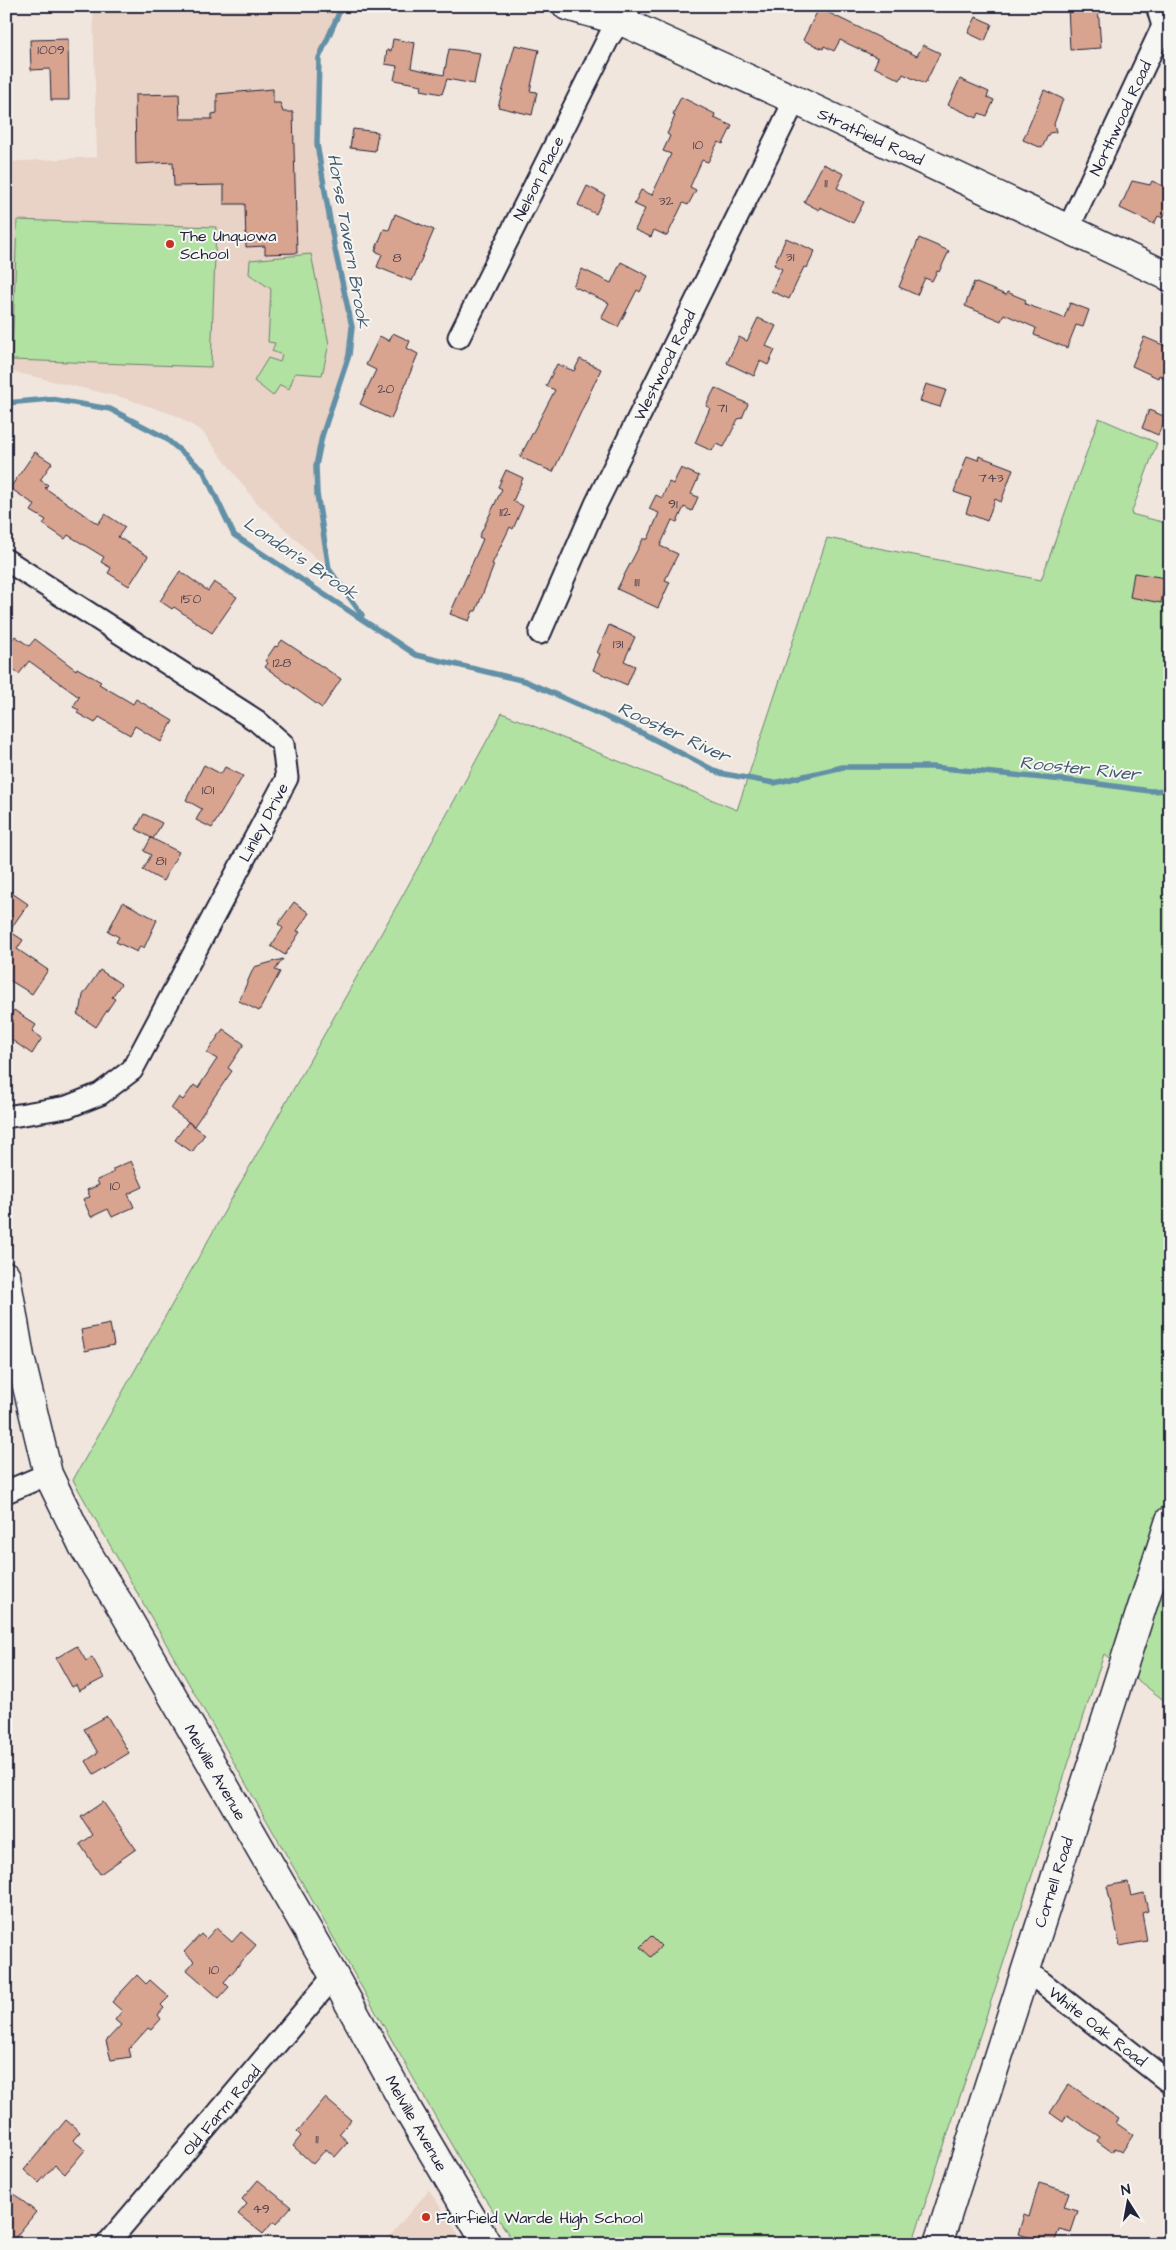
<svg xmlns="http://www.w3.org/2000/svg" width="1176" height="2250" font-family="'Architects Daughter',sans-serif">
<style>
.built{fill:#e9d2c6}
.green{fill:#b2e2a2;stroke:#6a826e}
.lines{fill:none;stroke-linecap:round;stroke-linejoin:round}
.stream{stroke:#6290a6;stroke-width:5.5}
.building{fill:#d9a48f;stroke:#22223b}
.street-casing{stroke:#22223b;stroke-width:25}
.secondary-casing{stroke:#22223b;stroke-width:31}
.street{stroke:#f6f6f2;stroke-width:21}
.secondary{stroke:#f6f6f2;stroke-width:28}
.poi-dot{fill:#c8321e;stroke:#f6f6f2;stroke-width:2}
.labels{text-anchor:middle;stroke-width:4;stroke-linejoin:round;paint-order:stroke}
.number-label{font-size:14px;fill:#504250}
.street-label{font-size:16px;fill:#22223b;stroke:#f6f6f2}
.poi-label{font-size:16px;fill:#22223b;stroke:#f6f6f2;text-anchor:start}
.water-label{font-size:18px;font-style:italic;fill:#425970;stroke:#f6f6f2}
</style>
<rect width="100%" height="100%" fill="#f0e6de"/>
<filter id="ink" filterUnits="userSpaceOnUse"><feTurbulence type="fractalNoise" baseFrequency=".02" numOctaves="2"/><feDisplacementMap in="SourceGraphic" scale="10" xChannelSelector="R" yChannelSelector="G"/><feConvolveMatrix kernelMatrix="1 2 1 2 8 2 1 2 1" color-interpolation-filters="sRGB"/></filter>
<g filter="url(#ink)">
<g class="built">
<polygon points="93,6 340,6 317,57 315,143 349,327 347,354 320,435 315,466 315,492 326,563 317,559 256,502 202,431 175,415 124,398 6,370 6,162 97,157"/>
<polygon points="429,2190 465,2244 383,2244"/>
</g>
<g class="green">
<polygon points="17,220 216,227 211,367 12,360"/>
<polygon points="311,254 329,344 322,375 295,373 289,389 280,385 273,396 254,381 268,358 280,362 282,355 272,351 275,343 268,342 271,289 249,274 250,260"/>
<polygon points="1099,418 1157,443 1131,514 1170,524 1170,1705 1104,1654 912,2244 515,2244 464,2167 73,1480 404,893 502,713 737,810 827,538 1041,580"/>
</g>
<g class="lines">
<g class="stream">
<polyline points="342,6 319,58 317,144 335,250 352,327 349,355 322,436 316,466 317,494 329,569 362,615"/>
<polyline points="6,403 50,399 110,409 164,437 203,470 234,535 416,655 525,681 642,733 719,773 774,783 843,767 932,767 1084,782 1150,791 1170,790"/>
</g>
</g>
<g class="building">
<polygon points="1068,6 1098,6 1101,48 1070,50"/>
<polygon points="819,8 917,56 923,45 940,53 925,84 903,74 900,80 874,67 878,58 840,40 834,51 824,46 823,49 803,40"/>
<polygon points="976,17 992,24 985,41 968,33"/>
<polygon points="68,39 69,100 51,100 50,69 31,70 30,40"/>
<polygon points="393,39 415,43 411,68 444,75 449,49 480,53 474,84 447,79 442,94 421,90 422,85 394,80 397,66 385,64 387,50 391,51"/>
<polygon points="515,45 539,50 530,91 537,92 532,115 498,107"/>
<polygon points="960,79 989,92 987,97 994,100 987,116 979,113 977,118 948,105"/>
<polygon points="273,89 273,103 280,103 283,112 293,112 297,253 265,254 265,246 246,247 245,204 224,204 224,185 174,186 173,162 136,164 135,95 179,94 180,119 212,119 212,114 217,113 217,94"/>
<polygon points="1044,90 1063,99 1054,124 1056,132 1049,133 1042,148 1023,140"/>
<polygon points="681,97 715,114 714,118 732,126 723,144 718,142 708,162 702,160 690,187 696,190 688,205 683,203 667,236 654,230 651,237 635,230 645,209 634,204 641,190 652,195 671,154 663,151 670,136 667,134 675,116 673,114"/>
<polygon points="353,129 378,132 375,151 350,148"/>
<polygon points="823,164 844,174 837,188 864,202 853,223 820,207 819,210 804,202"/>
<polygon points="1132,181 1150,185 1152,181 1168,188 1170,204 1163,218 1158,216 1154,224 1120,208"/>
<polygon points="587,186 605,195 596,214 578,205"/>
<polygon points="395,214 434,230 412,281 377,267 382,254 375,251 384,229 389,230"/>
<polygon points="786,238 815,251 807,268 804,267 789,299 771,291 782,269 774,265"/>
<polygon points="919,238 949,251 939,272 937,271 932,281 925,278 917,295 899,287"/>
<polygon points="621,262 648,276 640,292 637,290 618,327 601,318 609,303 573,286 582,269 611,283"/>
<polygon points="974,282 1006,295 1007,292 1026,300 1025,304 1064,318 1070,303 1089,310 1083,327 1076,325 1067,348 1034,335 1036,328 1004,314 1001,321 965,306"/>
<polygon points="758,318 776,326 766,346 775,350 768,365 760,361 754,376 727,363 739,337 747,341"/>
<polygon points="393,333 410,341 407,348 418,354 391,419 360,404 376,370 366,365 380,336 389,341"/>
<polygon points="1144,337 1170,348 1165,361 1170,363 1166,378 1159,375 1158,378 1132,366"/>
<polygon points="580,359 601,369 553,472 520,457 555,390 546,386 557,364 574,371"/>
<polygon points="926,384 946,390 940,407 920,401"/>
<polygon points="715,388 748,404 742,418 738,419 724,447 716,444 712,451 695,443 710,408 706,406"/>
<polygon points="1149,410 1166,417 1158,435 1142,428"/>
<polygon points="35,452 52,463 40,480 48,485 45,488 98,524 105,514 125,527 118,537 148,556 129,586 108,573 111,568 101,562 104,557 68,535 65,539 43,524 46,520 31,511 35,505 10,488"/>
<polygon points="967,456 978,460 979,456 1013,469 1001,502 995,499 987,521 966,513 971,498 954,492"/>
<polygon points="681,468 699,476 691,494 698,497 692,511 684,507 677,522 672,520 660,546 678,554 665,580 670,582 658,608 617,589 643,539 648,539 659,513 649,509 656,495 662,498 669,482 673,484"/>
<polygon points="506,470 523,478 513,501 523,506 513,529 510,527 492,564 494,565 476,611 473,611 469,621 450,614 483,539 479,537 502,489 498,487"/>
<polygon points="180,571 208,591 214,582 237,597 212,633 174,607 172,609 160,601"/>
<polygon points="1134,573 1166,578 1161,603 1130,597"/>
<polygon points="609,625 635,637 624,661 635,666 627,685 593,670 600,654 597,653"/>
<polygon points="15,636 29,646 35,639 76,670 77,668 101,682 99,684 133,704 136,699 173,721 161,742 135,726 130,735 99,717 95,723 77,713 79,710 73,707 79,697 29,661 19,674 6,665 6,649"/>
<polygon points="282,640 341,679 322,708 265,667 268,663 265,661 275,646 277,647"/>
<polygon points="204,765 221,774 225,767 243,776 212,828 196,820 202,809 186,800"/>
<polygon points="144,814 162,823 153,839 136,829"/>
<polygon points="151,838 179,852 163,881 143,870 151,855 144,851"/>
<polygon points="6,889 28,904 9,931 23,940 17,949 48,970 32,994 6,978"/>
<polygon points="123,902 157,920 144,948 140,946 137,952 116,942 119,937 108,931"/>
<polygon points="294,902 309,913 297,931 300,932 285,955 271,946 283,928 278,924"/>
<polygon points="283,959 275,970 280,972 259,1011 239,1001 254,967"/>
<polygon points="100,970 121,984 112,997 115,999 96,1027 77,1014 81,1008 83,995"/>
<polygon points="14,1010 36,1025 32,1031 42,1038 32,1054 6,1036 6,1021"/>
<polygon points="223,1029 244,1044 228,1068 232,1071 194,1126 171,1109 179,1097 183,1100 194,1085 198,1088 217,1059 207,1053"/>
<polygon points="188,1122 205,1134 192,1152 175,1140"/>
<polygon points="131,1161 143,1187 128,1194 134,1207 112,1217 108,1209 91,1217 83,1199 90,1197 87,1190 99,1185 97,1180 113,1173 113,1169"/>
<polygon points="110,1324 114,1345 85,1351 81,1330"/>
<polygon points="77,1646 86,1661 92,1657 104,1678 79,1691 76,1685 72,1687 56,1658"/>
<polygon points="107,1716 129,1753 94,1774 86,1761 98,1753 84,1729"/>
<polygon points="103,1802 136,1849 100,1874 80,1844 93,1835 81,1817"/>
<polygon points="1128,1882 1131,1896 1144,1893 1148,1911 1142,1913 1147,1941 1120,1946 1107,1886"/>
<polygon points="216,1928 232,1942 241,1932 256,1945 224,1982 229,1987 219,1998 187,1970 194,1961 184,1952 201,1934 206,1939"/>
<polygon points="651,1936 661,1946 651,1957 640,1947"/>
<polygon points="137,1975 146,1984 150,1980 169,1997 161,2005 164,2008 158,2015 161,2019 151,2030 148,2028 129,2049 131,2057 111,2060 106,2041 121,2025 115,2020 122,2011 112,2002"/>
<polygon points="1069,2084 1119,2119 1116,2123 1133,2135 1122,2152 1115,2148 1112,2152 1097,2141 1100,2137 1067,2115 1063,2122 1050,2113"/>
<polygon points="325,2098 351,2120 339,2134 348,2142 335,2157 326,2149 313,2164 293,2146 301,2136 297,2132"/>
<polygon points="66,2120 80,2132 73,2140 85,2150 65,2174 55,2165 39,2183 24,2170"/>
<polygon points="258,2180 291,2207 276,2224 273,2222 263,2234 238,2214 247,2204 242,2199"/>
<polygon points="1039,2183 1069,2192 1064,2207 1078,2211 1071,2232 1059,2229 1054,2244 1018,2234 1024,2215 1029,2217"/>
<polygon points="13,2193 36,2212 10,2244 6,2244 6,2200"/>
</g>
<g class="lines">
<g class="street-casing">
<g id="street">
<polyline points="1068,229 1163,26 1157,6"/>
<polyline points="459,337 609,37 630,6"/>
<polyline points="6,560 257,721 283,744 287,778 132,1070 100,1094 67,1107 6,1117"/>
<polyline points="540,633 596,504 795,100"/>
<polyline points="6,1492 48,1474"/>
<polyline points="1026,1970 1170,2083"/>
<polyline points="107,2244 334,1976"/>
</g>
</g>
<g class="secondary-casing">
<g id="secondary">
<polyline points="567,6 621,21 795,100 1170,277"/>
<polyline points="6,1276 20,1357 48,1474 83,1546 123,1610 334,1976 409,2112 487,2244"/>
<polyline points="938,2244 1170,1520"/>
</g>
</g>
<use href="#street" class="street"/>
<use href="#secondary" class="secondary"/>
</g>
</g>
<g class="poi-dot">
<circle cx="170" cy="244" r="5"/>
<circle cx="426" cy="2217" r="5"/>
</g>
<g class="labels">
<g class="number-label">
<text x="51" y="54">1009</text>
<text x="698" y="149">10</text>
<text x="826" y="187">11</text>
<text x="666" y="205">32</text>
<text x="790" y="261">31</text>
<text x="397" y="262">8</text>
<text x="386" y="393">20</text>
<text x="722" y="412">71</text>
<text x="991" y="482">743</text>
<text x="673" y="508">91</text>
<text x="505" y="516">112</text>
<text x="637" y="586">111</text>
<text x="191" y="603">150</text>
<text x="618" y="648">131</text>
<text x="282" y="667">128</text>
<text x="208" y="794">101</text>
<text x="161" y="865">81</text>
<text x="115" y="1190">10</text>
<text x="214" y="1974">10</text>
<text x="317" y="2143">11</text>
<text x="261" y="2213">49</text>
</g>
<g class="street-label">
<text transform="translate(1120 118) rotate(-65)" y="6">Northwood Road</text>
<text transform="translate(871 136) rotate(25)" y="6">Stratfield Road</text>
<text transform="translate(538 178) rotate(-63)" y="6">Nelson Place</text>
<text transform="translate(664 365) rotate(-64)" y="6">Westwood Road</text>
<text transform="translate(263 822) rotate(-62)" y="6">Linley Drive</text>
<text transform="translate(216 1772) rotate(60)" y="6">Melville Avenue</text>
<text transform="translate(1053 1882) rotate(-72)" y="6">Cornell Road</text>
<text transform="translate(1098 2026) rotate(38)" y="6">White Oak Road</text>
<text transform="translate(221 2110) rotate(-50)" y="6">Old Farm Road</text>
<text transform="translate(417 2123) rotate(60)" y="6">Melville Avenue</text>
</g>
<g class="poi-label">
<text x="180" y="241">The Unquowa<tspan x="180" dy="18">School</tspan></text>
<text x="436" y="2223">Fairfield Warde High School</text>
</g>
<g class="water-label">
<text transform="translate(349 241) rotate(80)" y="6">Horse Tavern Brook</text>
<text transform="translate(301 558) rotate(34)" y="6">London's Brook</text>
<text transform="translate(674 732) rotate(25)" y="6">Rooster River</text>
<text transform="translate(1080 768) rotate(6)" y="6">Rooster River</text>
</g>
</g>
<rect width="1176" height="2250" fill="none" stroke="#f6f6f2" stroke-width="25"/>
<rect x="12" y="12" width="1151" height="2225" fill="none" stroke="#22223b" stroke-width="2" filter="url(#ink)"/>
<g transform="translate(1128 2202) rotate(349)" stroke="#f6f6f2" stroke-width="4" paint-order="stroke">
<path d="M0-4L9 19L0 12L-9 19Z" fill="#22223b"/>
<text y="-8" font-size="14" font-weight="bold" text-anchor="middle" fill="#22223b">N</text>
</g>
</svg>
